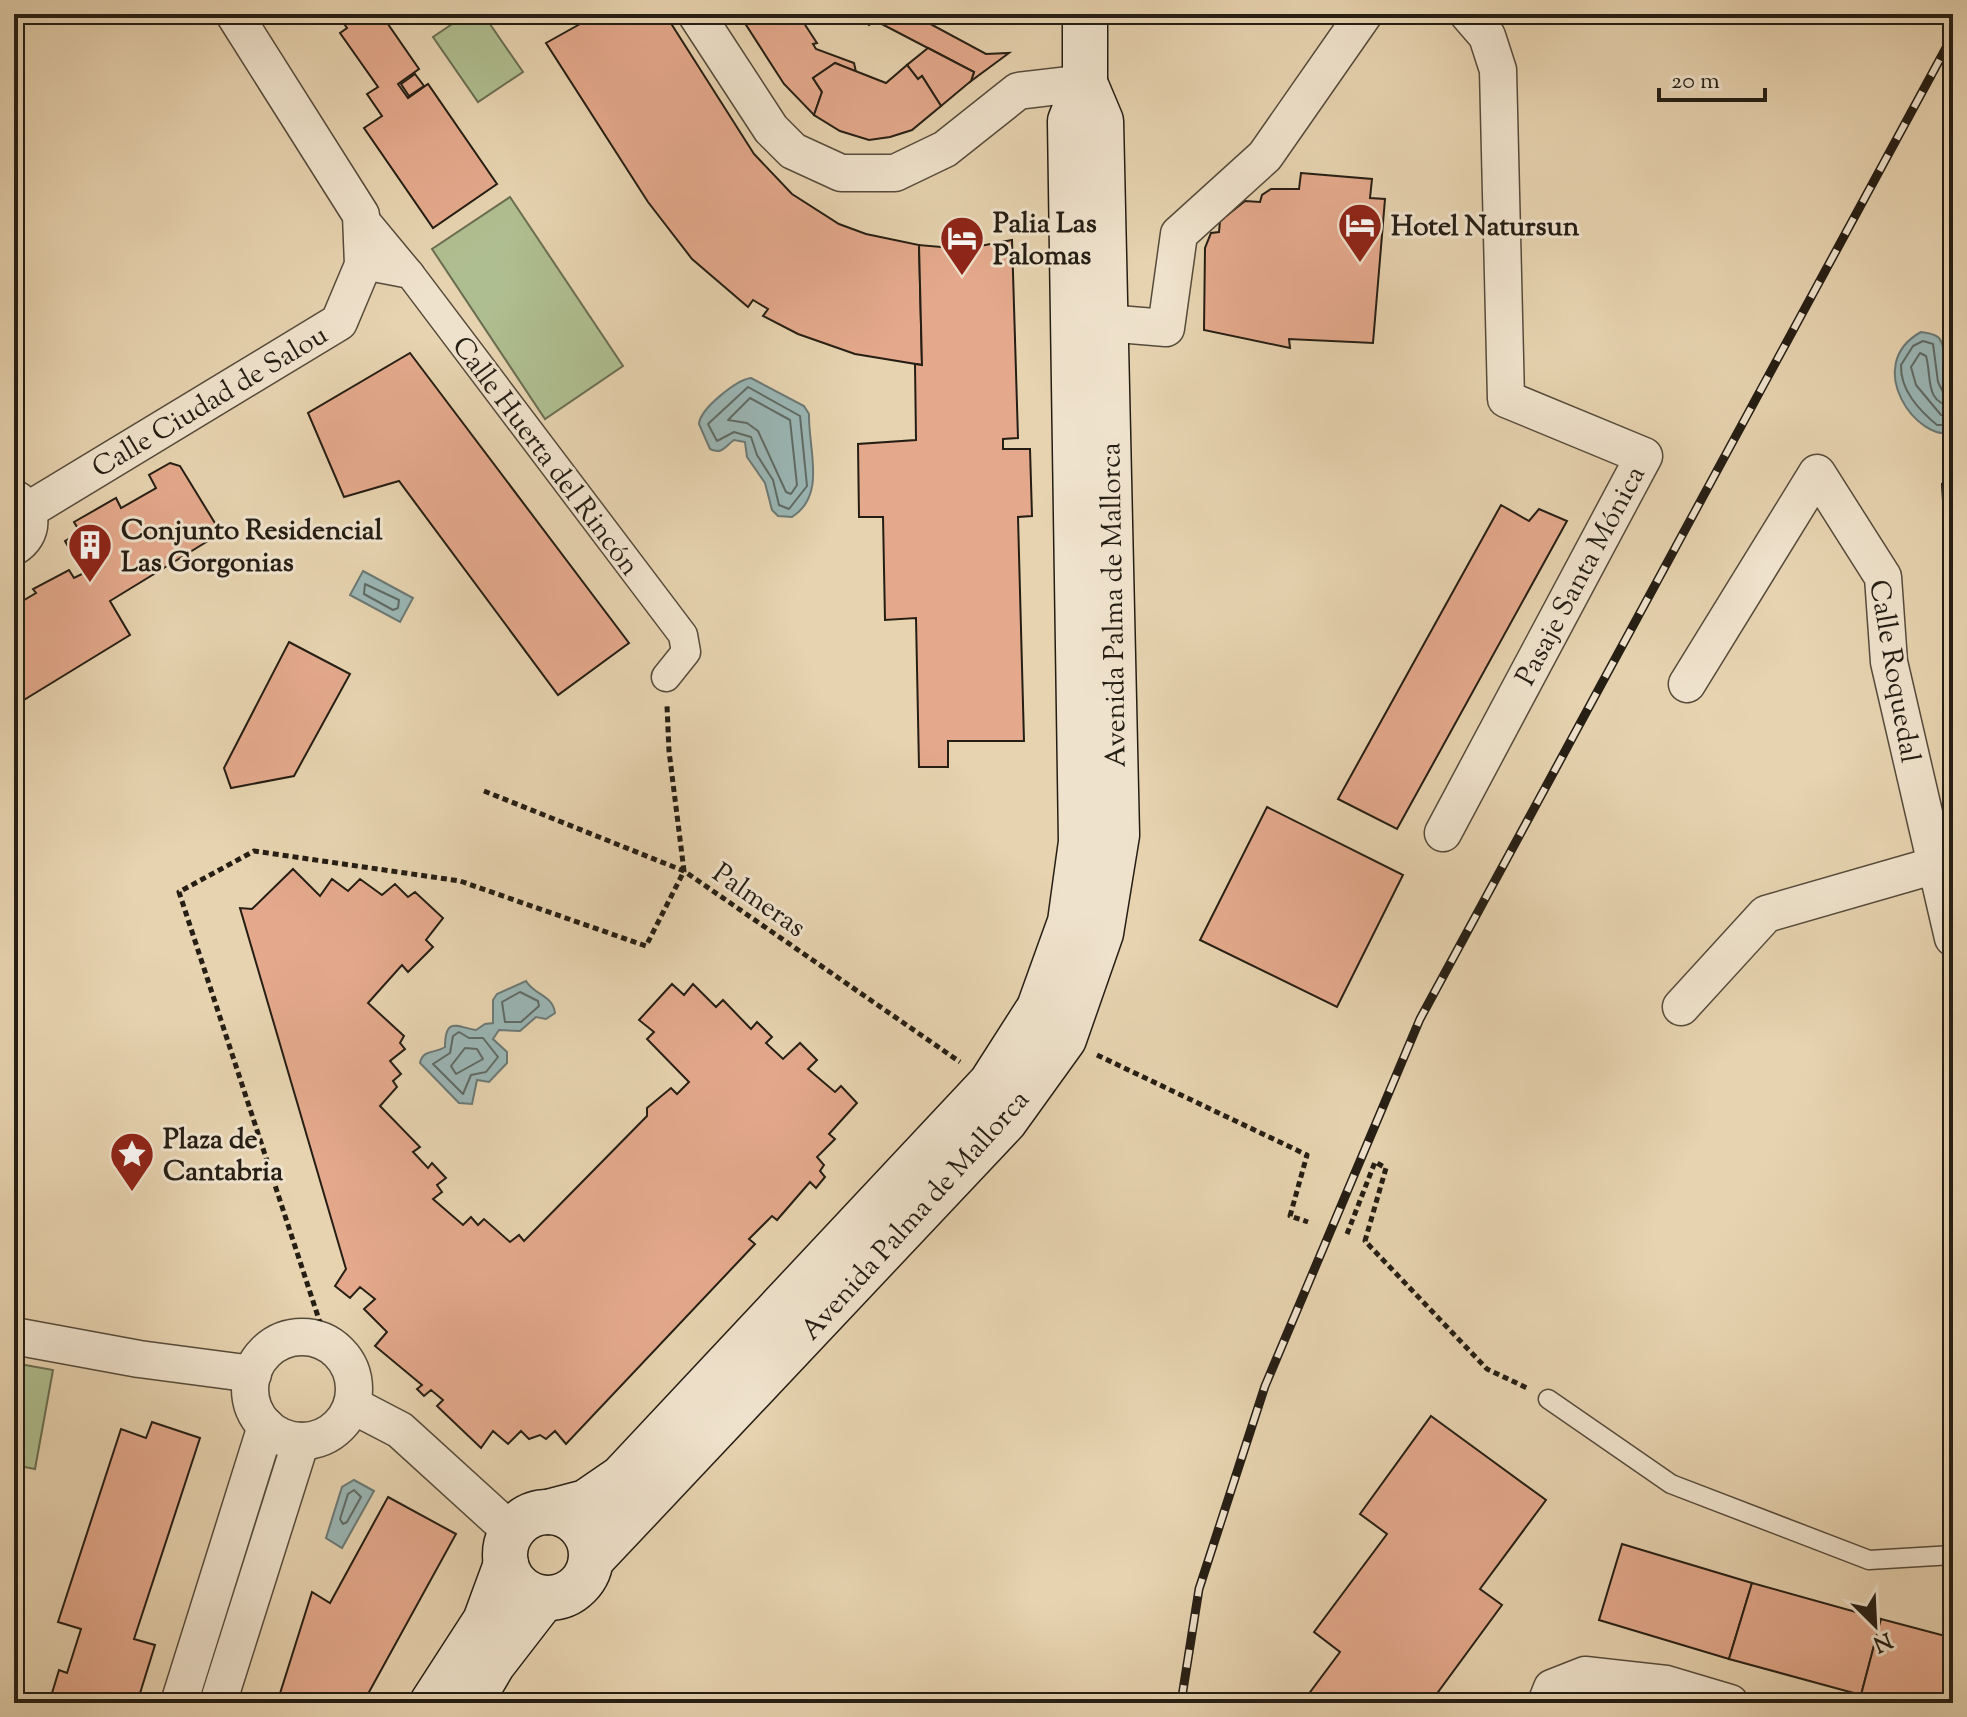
<svg xmlns="http://www.w3.org/2000/svg" width="1967" height="1717" font-family="'Sorts Mill Goudy',serif">
<style>
.green{fill:#afbe90;stroke:#6a6e52;stroke-width:2}
.water{fill:#9ab6b5;stroke:#6b7975;stroke-width:2}
.lines{fill:none;stroke-linecap:round;stroke-linejoin:round}
.shore{stroke:#606a64;stroke-width:2}
.building{fill:#e4a98c;stroke:#251e14;stroke-width:2}
.service-casing{stroke:#564b3b;stroke-width:21}
.pedestrian-casing{stroke:#564b3b;stroke-width:31}
.minor-casing{stroke:#564b3b;stroke-width:39}
.secondary-casing{stroke:#251e14;stroke-width:47}
.path{stroke:#251e14;stroke-width:5;stroke-dasharray:6 4;stroke-linecap:butt}
.service{stroke:#efe2cc;stroke-width:18}
.pedestrian{stroke:#efe2cc;stroke-width:28}
.minor{stroke:#efe2cc;stroke-width:36}
.secondary{stroke:#efe2cc;stroke-width:44}
.rail-casing{stroke:#251e14;stroke-width:9}
.rail{stroke:#efe2cc;stroke-width:6;stroke-dasharray:18;stroke-linecap:butt}
.labels{text-anchor:middle;stroke-width:6;stroke-linejoin:round;paint-order:stroke}
.poi-label{font-size:28px;font-weight:bold;fill:#251e14;stroke:#efe2cc;text-anchor:start}
.street-label{font-size:28px;fill:#251e14;stroke:#efe2cc}
</style>
<rect width="100%" height="100%" fill="#e7d3b0"/>
<filter id="stains"><feTurbulence type="fractalNoise" baseFrequency=".0025" numOctaves="4"/><feColorMatrix values="0 0 0 0 .2 0 0 0 0 .09 0 0 0 0 .02 0 0 0 .5 -.17"/></filter>
<radialGradient id="worn" r=".72"><stop offset=".6" stop-color="#630" stop-opacity="0"/><stop offset="1" stop-color="#630" stop-opacity=".3"/></radialGradient>
<g class="green">
<polygon points="467,14 483,14 523,72 478,102 433,37"/>
<polygon points="510,197 623,366 545,419 432,249"/>
<polygon points="14,1363 53,1370 35,1469 14,1465"/>
</g>
<g class="water">
<path d="M1921,332c6,1 13,1 18,6 9,11 14,77 14,94 -35,12 -92,-67 -32,-100z"/>
<path d="M751,378l53,28 5,8c-1,35 18,81 -17,103l-14,-1 -6,-6 -7,-27 -18,-26 -2,-15 -11,-2c-9,6 -11,15 -24,9l-11,-25c1,-15 37,-44 52,-46z"/>
<polygon points="363,571 413,598 400,622 350,595"/>
<path d="M526,981c8,14 27,14 29,32l-9,6 -10,-2 -16,14 -21,-1 -6,9 14,13v11l-18,19 -12,-2 -5,24 -13,-1 -39,-40c3,-14 14,-9 25,-16 0,-31 12,-20 31,-17l9,-6 8,-1v-23l4,-6z"/>
<polygon points="354,1480 374,1491 342,1548 326,1538 342,1487"/>
</g>
<g class="lines">
<g class="shore">
<polygon points="748,387 800,416 807,486 789,509 779,505 773,480 757,455 751,437 734,432 717,441 708,424"/>
<path d="M1953,396l-9,-2 -6,-12 -5,-38 -10,-3 -10,5 -12,19c-1,25 18,45 36,60h16"/>
<polygon points="750,398 790,420 797,485 791,494 786,492 758,431 747,423 728,420"/>
<path d="M1953,406c-29,-2 -21,-30 -27,-50l-6,-3 -9,14 5,18 25,30h12"/>
<polygon points="365,584 399,600 398,608 393,610 364,594"/>
<polygon points="520,992 538,1001 539,1006 521,1022 505,1022 502,1002"/>
<polygon points="459,1032 469,1038 483,1038 498,1057 486,1072 471,1075 463,1094 433,1064 450,1053 453,1036"/>
<polygon points="465,1048 477,1049 483,1059 456,1074 451,1066"/>
<polygon points="354,1490 361,1497 347,1522 343,1524 340,1519 348,1494"/>
</g>
</g>
<g class="building">
<polygon points="337,14 381,14 419,69 398,84 408,98 428,84 497,184 433,228 364,128 382,116 367,94 378,87 340,33 347,28"/>
<polygon points="598,14 665,14 754,154 792,194 839,224 866,234 919,245 922,365 855,354 798,334 763,316 768,309 753,300 748,307 692,259 648,202 546,43"/>
<polygon points="739,14 798,14 817,43 813,44 816,49 854,63 856,72 835,63 813,78 822,92 814,115 784,84"/>
<polygon points="859,14 912,14 986,54 1009,53 971,81 974,72 876,21 869,25"/>
<polygon points="928,48 974,72 971,81 941,106 922,76 918,79 907,65"/>
<polygon points="835,63 886,83 907,65 918,79 922,76 941,106 912,130 890,137 869,140 840,131 814,115 822,92 813,78"/>
<polygon points="415,74 424,86 409,96 401,84"/>
<polygon points="1301,173 1372,179 1370,198 1385,199 1373,343 1289,339 1290,348 1204,330 1205,248 1211,233 1219,232 1220,221 1245,201 1260,202 1262,195 1271,189 1299,189"/>
<polygon points="1012,240 1018,438 1003,439 1003,449 1030,449 1032,516 1018,517 1024,741 948,741 948,767 919,767 916,618 885,620 883,517 859,517 858,444 916,440 915,364 922,365 919,245 964,249"/>
<polygon points="410,353 629,643 558,695 399,481 344,497 308,413"/>
<polygon points="170,463 180,466 221,533 110,601 130,635 14,706 14,606 36,593 33,589 69,570 74,578 84,573 65,541 80,532 74,522 116,498 121,508 156,488 149,475"/>
<polygon points="1953,483 1953,570 1947,570 1942,484"/>
<polygon points="1501,505 1529,521 1539,509 1567,521 1397,829 1338,799"/>
<polygon points="289,642 350,674 294,776 231,788 224,768"/>
<polygon points="1267,807 1403,875 1337,1007 1200,940"/>
<polygon points="293,869 320,896 332,879 348,891 360,879 382,895 395,884 408,897 415,892 443,918 426,940 433,947 408,972 402,965 368,1003 404,1036 400,1043 405,1049 390,1061 401,1074 393,1081 397,1087 380,1106 420,1147 413,1152 428,1168 432,1163 446,1178 437,1185 442,1192 433,1199 463,1225 471,1217 478,1225 484,1219 510,1242 519,1235 524,1241 647,1116 647,1108 671,1088 677,1094 689,1082 647,1039 654,1032 639,1020 672,984 684,995 693,984 716,1007 723,1000 751,1029 757,1022 772,1037 766,1043 783,1059 800,1043 817,1060 808,1069 835,1092 841,1086 857,1103 829,1134 835,1139 817,1157 824,1165 820,1171 825,1177 816,1188 810,1182 777,1220 772,1216 749,1239 755,1244 566,1444 555,1431 546,1439 540,1435 529,1439 521,1431 508,1444 493,1431 481,1448 437,1406 443,1400 431,1390 424,1396 417,1389 422,1385 375,1346 387,1332 364,1309 375,1299 360,1287 350,1298 335,1286 346,1269 240,908 252,909"/>
<polygon points="1431,1416 1546,1500 1480,1589 1502,1605 1430,1703 1302,1703 1340,1652 1314,1632 1387,1534 1360,1514"/>
<polygon points="152,1422 200,1438 134,1639 155,1645 137,1703 49,1703 59,1670 67,1673 81,1629 58,1622 121,1429 146,1438"/>
<polygon points="388,1497 456,1534 363,1703 277,1703 312,1592 330,1603"/>
<polygon points="1622,1544 1752,1583 1729,1659 1599,1620"/>
<polygon points="1752,1583 1881,1619 1861,1695 1729,1659"/>
<polygon points="1881,1619 1953,1638 1953,1703 1890,1703 1861,1695"/>
</g>
<g class="lines">
<g class="service-casing">
<polyline id="service" points="1548,1399 1671,1484 1869,1560 1953,1555"/>
</g>
<g class="pedestrian-casing">
<g id="pedestrian">
<polyline points="361,215 410,274"/>
<polyline points="363,265 410,274 683,635 686,652 666,677"/>
</g>
</g>
<g class="minor-casing">
<g id="minor">
<polyline points="696,14 771,129 793,151 841,173 895,173 945,149 1018,91 1085,83"/>
<polyline points="1106,323 1166,328 1179,234 1265,156 1364,14"/>
<path d="M14,498c21,12 20,37 0,49"/>
<polyline points="27,511 339,322 363,265 361,215 234,14"/>
<polyline points="1687,684 1817,473 1883,577 1889,662 1953,938"/>
<polyline points="1443,833 1644,456 1506,399 1498,70 1487,36 1468,14"/>
<polyline points="1681,1007 1766,914 1936,865"/>
<polyline points="14,1336 139,1359 253,1374"/>
<circle cx="302" cy="1389" r="52"/>
<polyline points="352,1405 400,1430 512,1532"/>
<polyline points="179,1703 266,1426"/>
<polyline points="218,1703 301,1441"/>
<polyline points="1546,1703 1552,1688 1585,1675 1666,1684 1730,1703"/>
</g>
</g>
<g class="secondary-casing">
<g id="secondary">
<polyline points="548,1512 586,1502 621,1478 991,1083 1039,1008 1070,922 1081,842 1070,121 1085,83 1085,14"/>
<circle cx="548" cy="1555" r="43"/>
<polyline points="591,1560 1005,1121 1064,1039 1101,933 1117,835 1101,121 1085,83"/>
<polyline points="432,1703 485,1621 506,1564"/>
<polyline points="470,1703 493,1664 544,1598"/>
</g>
</g>
<g class="path">
<polyline points="484,791 684,871 960,1062"/>
<polyline points="1097,1055 1307,1155 1290,1216 1308,1222"/>
<polyline points="1347,1234 1375,1162 1386,1168 1365,1241 1487,1369 1527,1388"/>
<polyline points="327,1344 179,892 254,851 460,881 646,946 684,871 669,751 667,706"/>
</g>
<use href="#service" class="service"/>
<use href="#pedestrian" class="pedestrian"/>
<use href="#minor" class="minor"/>
<use href="#secondary" class="secondary"/>
<g class="rail-casing">
<polyline id="rail" points="1181,1703 1199,1589 1265,1386 1420,1019 1953,35"/>
</g>
<use href="#rail" class="rail"/>
</g>
<defs>
<g id="hotel-pin" transform="scale(2.3)"><path d="M0 17L-7.5 6A9.5 9.5 0 1 1 7.5 6Z" fill="#8f2418" stroke="#efe2cc"/><path d="M-6-4.5h1.5V1H6V5H4.5V3h-9V5H-6ZM-4 0a1.8 1.8 0 1 1 3.6 0ZM.5 0V-2.5h3Q6-2.5 6 0Z" fill="#fff"/></g>
<g id="building-pin" transform="scale(2.3)"><path d="M0 17L-7.5 6A9.5 9.5 0 1 1 7.5 6Z" fill="#8f2418" stroke="#efe2cc"/><path d="M-4-6H4V6H1V3H-1V6H-4ZM-2.5-4.3h1.7v1.8h-1.7ZM.8-4.3h1.7v1.8H.8ZM-2.5-1h1.7V.8h-1.7ZM.8-1h1.7V.8H.8Z" fill="#fff"/></g>
<g id="sight-pin" transform="scale(2.3)"><path d="M0 17L-7.5 6A9.5 9.5 0 1 1 7.5 6Z" fill="#8f2418" stroke="#efe2cc"/><path d="M0-6L1.8-2.2L6-1.7L2.9 1.2L3.7 5.4L0 3.3L-3.7 5.4L-2.9 1.2L-6-1.7L-1.8-2.2Z" fill="#fff"/></g>
</defs>
<g fill-rule="evenodd">
<use href="#hotel-pin" x="1360" y="225"/>
<use href="#hotel-pin" x="962" y="238"/>
<use href="#building-pin" x="90" y="545"/>
<use href="#sight-pin" x="132" y="1154"/>
</g>
<g class="labels">
<g class="poi-label">
<text x="993" y="232">Palia Las<tspan x="993" dy="32">Palomas</tspan></text>
<text x="1391" y="235">Hotel Natursun</text>
<text x="121" y="539">Conjunto Residencial<tspan x="121" dy="32">Las Gorgonias</tspan></text>
<text x="163" y="1148">Plaza de<tspan x="163" dy="32">Cantabria</tspan></text>
</g>
<g class="street-label">
<text transform="translate(209 400) rotate(-31)" y="10">Calle Ciudad de Salou</text>
<text transform="translate(547 455) rotate(53)" y="10">Calle Huerta del Rincón</text>
<text transform="translate(1579 575) rotate(-62)" y="10">Pasaje Santa Mónica</text>
<text transform="translate(1112 605) rotate(-91)" y="10">Avenida Palma de Mallorca</text>
<text transform="translate(1896 671) rotate(80)" y="10">Calle Roquedal</text>
<text transform="translate(760 899) rotate(35)" y="10">Palmeras</text>
<text transform="translate(914 1214) rotate(-48)" y="10">Avenida Palma de Mallorca</text>
</g>
</g>
<rect width="1967" height="1717" fill="none" stroke="#e7d3b0" stroke-width="48"/>
<rect x="16" y="16" width="1935" height="1685" fill="none" stroke="#251e14" stroke-width="4"/>
<rect x="24" y="24" width="1919" height="1669" fill="none" stroke="#251e14" stroke-width="2"/>
<g transform="translate(1875 1625) rotate(156)" stroke="#efe2cc" stroke-width="6" paint-order="stroke">
<path d="M0-6L14 30L0 20L-14 30Z" fill="#251e14"/>
<text y="-12" font-size="22" font-weight="bold" text-anchor="middle" fill="#251e14">N</text>
</g>
<path d="M1659 88v12h106v-12" fill="none" stroke="#251e14" stroke-width="4"/>
<text x="1671" y="88" font-size="24" fill="#251e14" stroke="#efe2cc" stroke-width="6" paint-order="stroke">20 m</text>
<rect width="100%" height="100%" filter="url(#stains)"/>
<rect width="100%" height="100%" fill="url(#worn)"/>
</svg>
